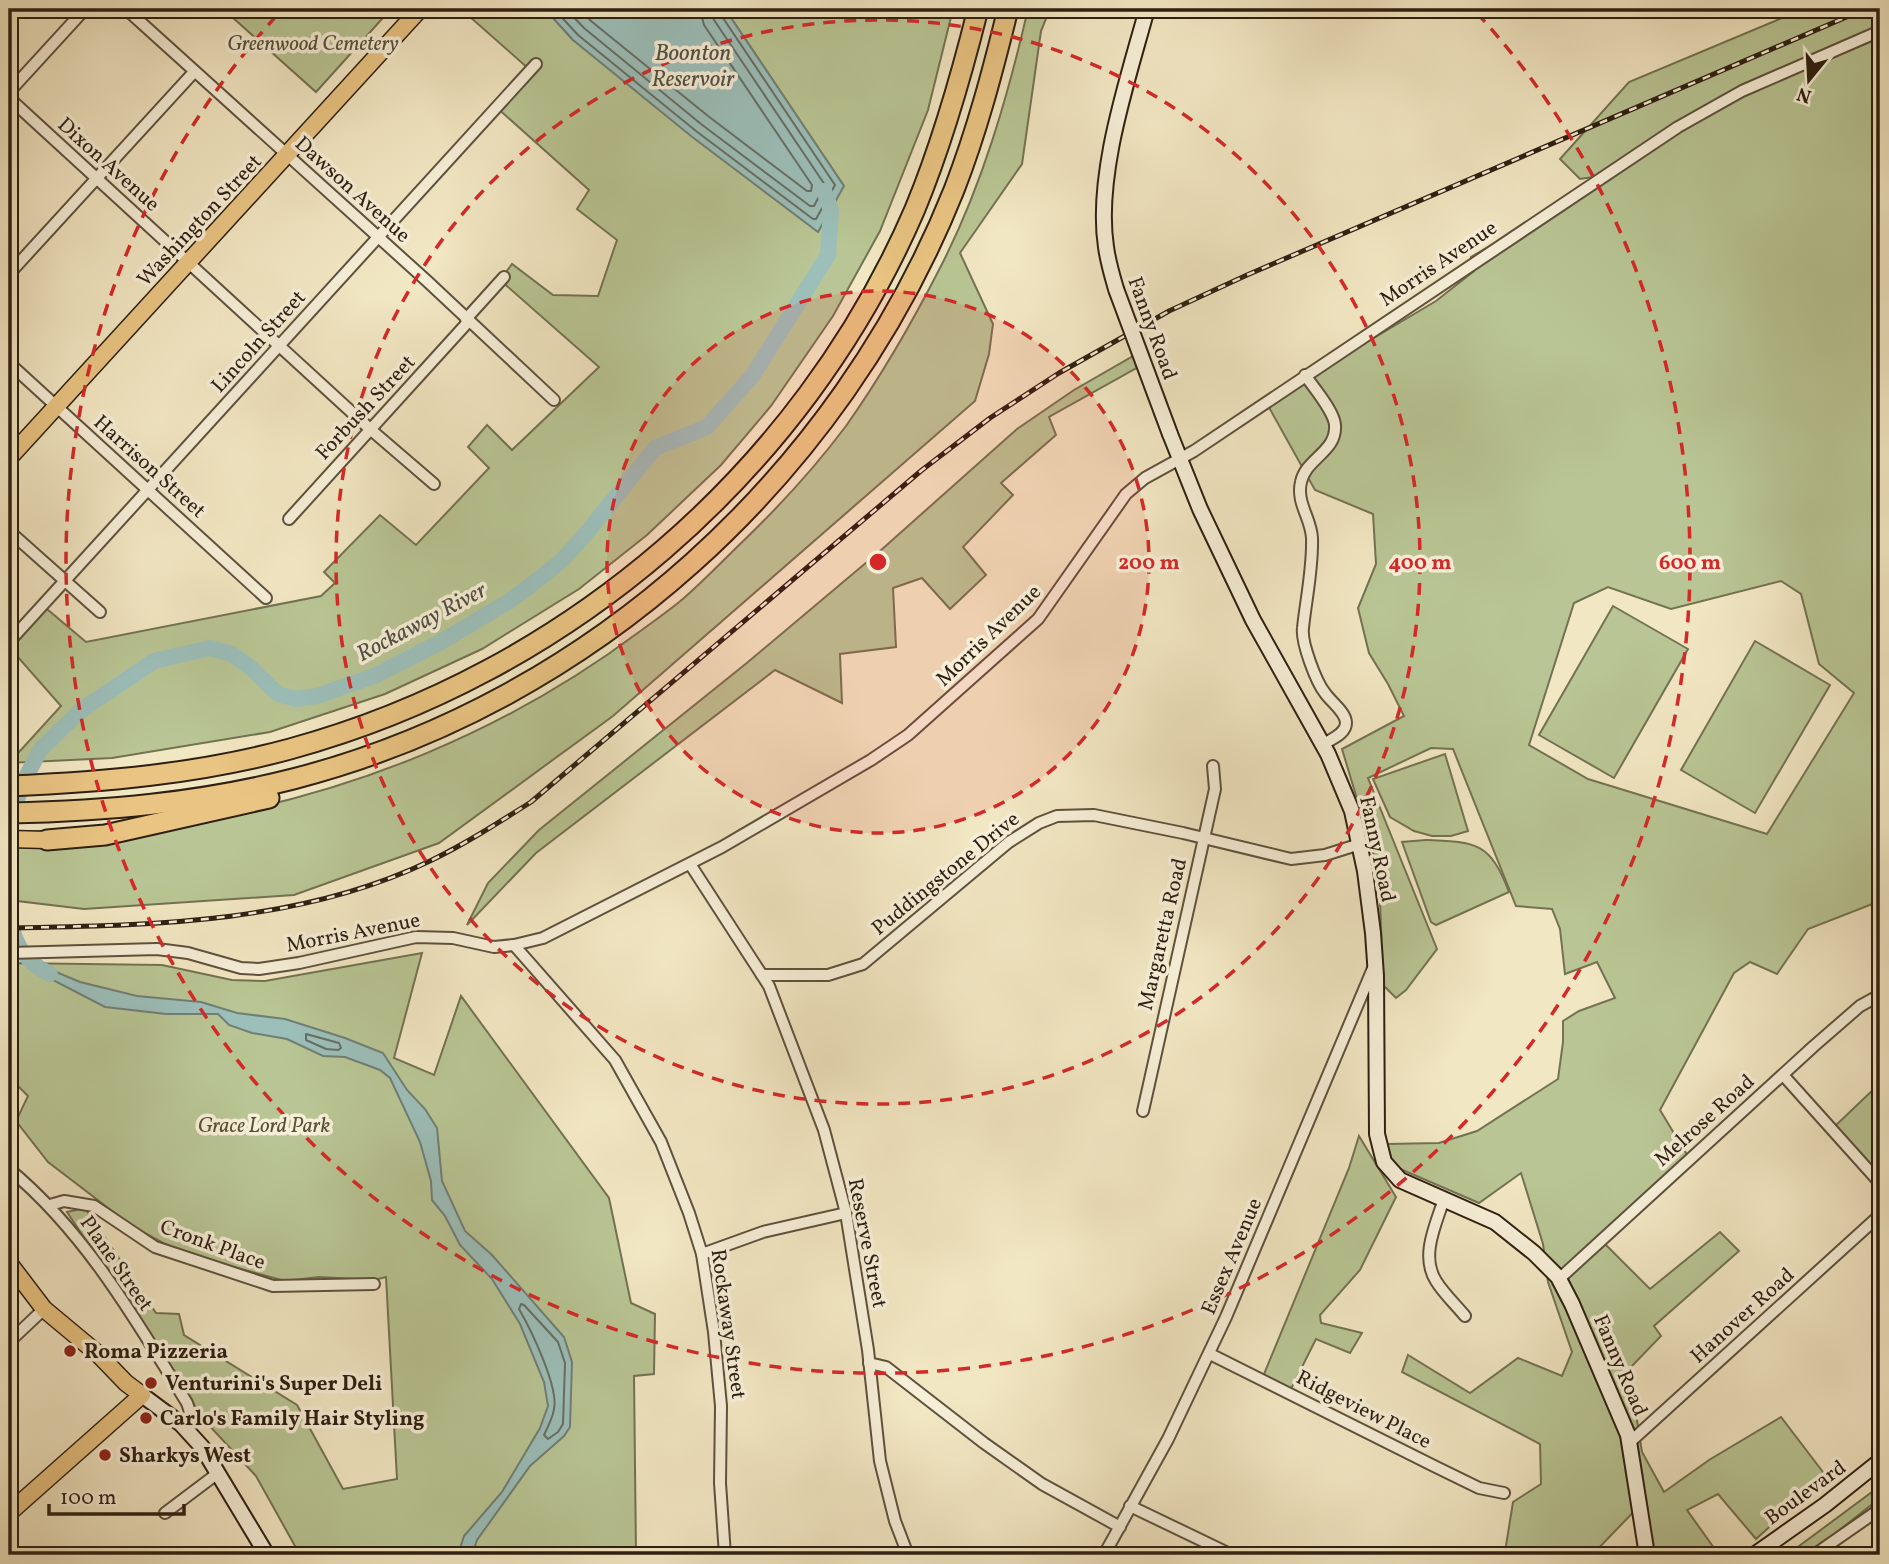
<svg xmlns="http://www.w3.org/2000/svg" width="1889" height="1564" font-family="Vollkorn,serif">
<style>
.green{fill:#b9c594;stroke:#737252;stroke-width:2;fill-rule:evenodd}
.water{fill:#9cbfba;stroke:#707f76;stroke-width:2}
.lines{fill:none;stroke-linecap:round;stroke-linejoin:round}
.shore{stroke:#646f66;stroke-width:2}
.river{stroke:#9cbfba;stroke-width:16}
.street-casing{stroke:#5e513e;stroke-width:14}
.secondary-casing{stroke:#2d1f11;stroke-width:18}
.primary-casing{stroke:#2d1f11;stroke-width:19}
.highway-casing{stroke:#2d1f11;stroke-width:23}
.street{stroke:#f7efd8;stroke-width:10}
.secondary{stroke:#f7efd8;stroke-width:14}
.primary{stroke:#e9c482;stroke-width:16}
.highway{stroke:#e9c482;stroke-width:19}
.rail-casing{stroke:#2d1f11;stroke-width:5}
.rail{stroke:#f7efd8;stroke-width:2.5;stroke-dasharray:8;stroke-linecap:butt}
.secondary-bridge-casing{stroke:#2d1f11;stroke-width:18;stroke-linecap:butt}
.secondary-bridge{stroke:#f7efd8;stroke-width:14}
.ring{fill:none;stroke:#d62828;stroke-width:3.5;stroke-dasharray:12 9}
.poi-dot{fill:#8f2418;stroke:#f7efd8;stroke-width:2.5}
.labels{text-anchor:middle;stroke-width:7;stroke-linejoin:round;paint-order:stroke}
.park-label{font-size:21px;font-style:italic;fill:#575138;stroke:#f7efd8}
.street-label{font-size:21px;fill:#2d1f11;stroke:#f7efd8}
.poi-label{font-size:21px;font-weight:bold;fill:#2d1f11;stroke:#f7efd8;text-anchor:start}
.water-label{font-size:23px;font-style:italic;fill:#4e4f44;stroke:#f7efd8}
.centre{fill:#d62828;stroke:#f7efd8;stroke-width:3.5}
.ring-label{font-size:21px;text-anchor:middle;font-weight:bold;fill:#d62828;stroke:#f7efd8;stroke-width:7;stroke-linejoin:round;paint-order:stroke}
</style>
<rect width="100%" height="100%" fill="#f2e7c3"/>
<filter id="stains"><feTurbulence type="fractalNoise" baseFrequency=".00286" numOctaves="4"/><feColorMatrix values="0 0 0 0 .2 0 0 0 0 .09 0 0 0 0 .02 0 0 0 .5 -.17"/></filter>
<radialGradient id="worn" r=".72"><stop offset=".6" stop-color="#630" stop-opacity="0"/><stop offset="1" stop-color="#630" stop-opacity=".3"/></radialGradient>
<g class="green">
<polygon points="223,9 391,9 316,92"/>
<polygon points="461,9 545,9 573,40 844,186 725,9 953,9 928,110 880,231 833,316 771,406 721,465 647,535 579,589 482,649 385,694 270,732 112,758 9,763 61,706 9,647 41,604 86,642 321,596 335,583 324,572 380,515 416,545 489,468 468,447 487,425 512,450 599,367 500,280 512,264 553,295 598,296 617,240 577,209 589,190 496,107 529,69"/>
<path d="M1028,9h22l-9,22 -19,133 -62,89 33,71 -4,30 -14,47 -362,315 -174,127 -145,52 -210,14 -75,-9v-68c62,-2 124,-1 185,-12 161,-27 314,-90 445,-188 15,-11 31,-22 45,-34 18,-16 35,-33 52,-50 40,-38 77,-78 110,-122 36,-51 67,-105 95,-160 41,-80 67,-170 87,-257z"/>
<path d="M1789,9h91v21l-11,6 11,21v844l-72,28 -31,45 -27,-12 -16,11 -74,137 29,48 -87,83 48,48 70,-57 19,19 -85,75 7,10 -32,33 13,83 22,40 45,-32 72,-43 45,59 -70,63 -38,-45 -31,16 32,45h-65l-8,-56 -54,56h-91l4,-3 8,-50 28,-18 -1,-40 -138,-72 6,-17 62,38 48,-35 44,18 10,-24 -24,-70 -5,-38 -22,-71 -42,30 -81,-35 -9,-13 -1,-11 51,-1 38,-12 81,-52 5,-37v-21l16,-10 36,-13 -18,-36 -32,12 -5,-45 -8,-20 -36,-3 -63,-157 -22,-1 -63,30 69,171 -31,41 -10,8 -13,-13 -4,-113 -37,-123 62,-33 -16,-32 -19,-31 -11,-45 18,-44 -3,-50 -58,-24 -49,-88 170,-101 38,-30 -3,-14 142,-83 -33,5 -20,-20 69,-77 158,-66zM1781,581l20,13 18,70 35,29 -87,141 -179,-55 -59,-34 45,-142 34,-16 63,22z"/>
<polygon points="1135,355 1140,366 1049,417 1056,435 1001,483 1013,495 963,547 986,575 950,609 922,578 893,588 896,647 840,654 842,703 775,670 536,853 467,925 488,883 539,830 748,662 880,551 1017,429 1074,390"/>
<polygon points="1613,606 1688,649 1614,778 1539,735"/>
<polygon points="1755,641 1830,685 1755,813 1681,770"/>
<polygon points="1445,754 1468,831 1451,836 1432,836 1414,831 1390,817 1373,779"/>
<path d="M1426,840c50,2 64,2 83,52l-73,33 -5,-3 -29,-80z"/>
<polygon points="422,953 394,1058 434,1075 461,996 609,1198 631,1303 655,1314 654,1374 634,1376 636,1555 300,1555 256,1476 204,1420 67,1212 85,1208 156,1313 179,1314 184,1335 297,1405 343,1489 397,1479 386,1277 374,1280 319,1277 285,1281 182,1253 133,1227 48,1162 16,1121 28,1096 9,1077 9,963 162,965 232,980 265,981"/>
<polygon points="1877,1086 1880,1090 1880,1182 1833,1128"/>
<polygon points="1359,1136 1396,1197 1360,1270 1320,1315 1321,1323 1362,1333 1350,1353 1316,1339 1289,1393 1262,1379 1349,1168"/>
<polygon points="1880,1486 1880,1498 1808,1555 1787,1555"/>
</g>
<g class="water">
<polygon points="545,9 725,9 844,186 818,232 691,136 573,40"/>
<polygon points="24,963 45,963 56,972 80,982 137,996 201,1002 237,1013 285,1019 345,1038 383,1053 407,1090 425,1109 437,1128 442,1181 465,1231 492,1255 564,1337 572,1362 570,1427 564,1436 530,1466 477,1540 474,1549 475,1555 458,1555 464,1536 502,1492 540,1428 548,1406 544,1382 520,1324 492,1279 460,1245 445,1216 432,1200 431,1181 420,1142 390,1078 380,1070 345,1057 323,1056 287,1039 252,1033 229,1025 218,1014 166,1014 105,1007 47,977"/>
</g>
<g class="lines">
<g class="shore">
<polyline points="554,9 578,35 696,131 813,219 816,219 835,185 721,15 720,9"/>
<polyline points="566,9 584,28 701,124 810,206 814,206 825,185 714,20 711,9"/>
<polyline points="580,9 591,21 708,116 807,191 811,191 812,185 704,25 700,9"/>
<polygon points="306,1034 339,1043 341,1048 338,1050 326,1049 306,1040"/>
<path d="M521,1304l3,1 34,37 7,21 -2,61 -5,8 -10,7 -4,-4c4,-8 9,-18 10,-26 5,-22 -24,-81 -35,-100z"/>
</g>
<g class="river">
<polyline points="9,823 22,785 40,750 80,711 154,661 210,648 232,654 251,668 278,694 296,699 317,696 374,676 439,643 508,602 535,582 561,561 584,536 655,448 707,427 753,375 828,255 831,210 824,191"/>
<path d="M9,909c2,29 13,52 41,65"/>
</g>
<g class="street-casing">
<g id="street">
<polyline points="126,9 427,281 554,400"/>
<polyline points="9,92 85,9"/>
<polyline points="9,98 370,429 434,484"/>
<polyline points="9,274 194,72"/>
<polyline points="466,319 504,277"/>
<polyline points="9,363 266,598"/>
<path d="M1305,375c8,12 29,36 30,50 2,27 -29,33 -34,57 -5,21 10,36 11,56 1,30 -6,61 -9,90 -2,14 13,54 22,65 6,9 21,19 21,30 0,11 -15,16 -22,21"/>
<polyline points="289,519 469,321"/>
<polyline points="9,531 100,612"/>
<polyline points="9,642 536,64"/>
<polyline points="690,864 769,986 824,1130 846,1213 868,1350 880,1461 895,1521 908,1555"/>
<polyline points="514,945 615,1060 661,1142 689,1213 702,1254 714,1332 721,1406 720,1483 725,1555"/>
<polyline points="9,953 157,949 188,953 241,968 259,969 299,963 416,937 453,938 494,947 514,945 543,938 722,847 871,760 908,735 1038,619 1126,494 1145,478 1194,451 1678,127 1742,91 1880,31"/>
<polyline points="762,975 828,975 863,964 1009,842 1039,823 1057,816 1094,815 1183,833 1291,859 1325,855 1360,844"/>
<polyline points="1783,1075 1880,1183"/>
<polyline points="1143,1111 1215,789 1213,766"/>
<path d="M9,1169c76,63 127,151 178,234 4,10 4,16 -1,25"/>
<path d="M1444,1199c-8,25 -24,57 -8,82 8,13 20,24 29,35"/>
<polyline points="50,1205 64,1201 94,1206 155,1247 273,1286 374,1284"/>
<polyline points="702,1254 763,1232 846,1213"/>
<polyline points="1559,1279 1814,1046 1860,1006 1880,995"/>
<polyline points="9,1342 44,1309"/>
<polyline points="1210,1354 1434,1466 1479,1488 1504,1493"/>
<polyline points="869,1363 886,1367 984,1443 1042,1484 1120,1527"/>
<polyline points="1629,1443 1880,1215"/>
<polyline points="1130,1506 1232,1555"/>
<polyline points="165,1513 218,1473"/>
<polyline points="1104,1555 1168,1439 1226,1317 1374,966"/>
<polyline points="1814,1555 1880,1509"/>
</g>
</g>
<g class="secondary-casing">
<g id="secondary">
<path d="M1116,289c-4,-14 -8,-27 -10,-42 -11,-72 22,-168 41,-238"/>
<polyline points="1170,434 1200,509 1253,620 1328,754 1352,811 1365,871 1373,933 1376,976 1377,1134 1384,1162 1400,1180 1495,1222 1534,1253 1558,1277 1572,1304 1628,1435 1647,1555"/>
<polyline points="142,1395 181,1424 202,1447 267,1555"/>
<polyline points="1754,1555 1825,1505 1880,1461"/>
</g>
</g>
<g class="primary-casing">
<g id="primary">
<polyline points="9,458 420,9"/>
<polyline points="9,839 47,840"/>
<polyline points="9,1263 44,1309 98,1354 126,1383 142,1395 9,1513"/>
</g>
</g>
<g class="highway-casing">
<g id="highway">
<path d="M9,786c95,-4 189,-12 281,-37 276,-75 512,-277 625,-540 27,-65 46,-132 63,-200"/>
<path d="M9,813c96,-2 190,-10 284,-34 299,-77 547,-304 661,-589 23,-59 39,-120 54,-181"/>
<polyline points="47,840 105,835 269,798"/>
</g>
</g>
<use href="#street" class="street"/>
<use href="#secondary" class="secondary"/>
<use href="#primary" class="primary"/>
<use href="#highway" class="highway"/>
<g class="rail-casing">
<path id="rail" d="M9,928c143,-3 289,-4 421,-67 35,-17 68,-38 101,-59l391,-332 68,-52 69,-45 110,-62 78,-36 618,-266"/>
</g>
<use href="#rail" class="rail"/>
<g class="secondary-bridge-casing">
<polyline id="secondary-bridge" points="1116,289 1170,434"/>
</g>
<use href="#secondary-bridge" class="secondary-bridge"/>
</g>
<circle cx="878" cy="562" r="271" fill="#d62828" fill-opacity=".12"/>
<g class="ring">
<circle cx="878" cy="562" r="271"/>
<circle cx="878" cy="562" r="542"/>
<path d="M1477 13A812 812 0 1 1 279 13"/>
</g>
<g class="poi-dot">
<circle cx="70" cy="1351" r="7"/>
<circle cx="151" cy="1383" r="7"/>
<circle cx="146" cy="1418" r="7"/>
<circle cx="105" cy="1455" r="7"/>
</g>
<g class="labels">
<g class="park-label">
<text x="313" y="50">Greenwood Cemetery</text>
<text x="264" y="1132">Grace Lord Park</text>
</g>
<g class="street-label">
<text transform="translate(109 164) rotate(42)" y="7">Dixon Avenue</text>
<text transform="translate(353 189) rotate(42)" y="7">Dawson Avenue</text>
<text transform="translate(199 220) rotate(-47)" y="7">Washington Street</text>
<text transform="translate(1438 263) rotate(-34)" y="7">Morris Avenue</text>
<text transform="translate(1153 328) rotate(70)" y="7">Fanny Road</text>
<text transform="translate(258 341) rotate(-48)" y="7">Lincoln Street</text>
<text transform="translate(365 407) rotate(-47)" y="7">Forbush Street</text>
<text transform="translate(150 466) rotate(42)" y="7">Harrison Street</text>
<text transform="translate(988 635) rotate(-44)" y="7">Morris Avenue</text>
<text transform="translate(1378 849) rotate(78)" y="7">Fanny Road</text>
<text transform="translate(945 873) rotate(-39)" y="7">Puddingstone Drive</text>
<text transform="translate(353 932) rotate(-11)" y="7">Morris Avenue</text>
<text transform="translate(1162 934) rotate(-77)" y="7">Margaretta Road</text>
<text transform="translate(1704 1120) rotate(-42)" y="7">Melrose Road</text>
<text transform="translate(868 1243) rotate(79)" y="7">Reserve Street</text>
<text transform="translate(213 1244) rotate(20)" y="7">Cronk Place</text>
<text transform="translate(1231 1256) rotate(-67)" y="7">Essex Avenue</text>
<text transform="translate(117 1263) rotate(55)" y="7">Plane Street</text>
<text transform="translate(1742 1315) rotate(-42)" y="7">Hanover Road</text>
<text transform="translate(729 1324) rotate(82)" y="7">Rockaway Street</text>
<text transform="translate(1621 1365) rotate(67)" y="7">Fanny Road</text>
<text transform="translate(1364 1409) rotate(27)" y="7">Ridgeview Place</text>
<text transform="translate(1805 1492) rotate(-36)" y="7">Boulevard</text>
</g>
<g class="poi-label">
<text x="84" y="1358">Roma Pizzeria</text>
<text x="165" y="1390">Venturini's Super Deli</text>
<text x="160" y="1425">Carlo's Family Hair Styling</text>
<text x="119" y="1462">Sharkys West</text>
</g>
<g class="water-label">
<text x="693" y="60">Boonton<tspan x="693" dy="26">Reservoir</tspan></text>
<text transform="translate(421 621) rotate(-28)" y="8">Rockaway River</text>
</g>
</g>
<circle cx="878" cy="562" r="10" class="centre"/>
<g class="ring-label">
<text x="1149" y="569">200 m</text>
<text x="1420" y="569">400 m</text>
<text x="1690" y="569">600 m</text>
</g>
<rect width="1889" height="1564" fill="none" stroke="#f2e7c3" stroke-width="35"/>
<rect x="10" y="10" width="1868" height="1543" fill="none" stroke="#2d1f11" stroke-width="3.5"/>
<rect x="18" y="18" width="1854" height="1529" fill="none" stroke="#2d1f11" stroke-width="2"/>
<g transform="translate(1809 80) rotate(198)" stroke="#f7efd8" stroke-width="5" paint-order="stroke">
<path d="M0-5L12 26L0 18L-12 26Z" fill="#2d1f11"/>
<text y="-10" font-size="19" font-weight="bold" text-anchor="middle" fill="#2d1f11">N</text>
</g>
<path d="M49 1504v10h135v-10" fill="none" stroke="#2d1f11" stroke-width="3.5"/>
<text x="60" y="1504" font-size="21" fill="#2d1f11" stroke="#f7efd8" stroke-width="5" paint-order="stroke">100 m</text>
<rect width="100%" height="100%" filter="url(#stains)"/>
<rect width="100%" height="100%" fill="url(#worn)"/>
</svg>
